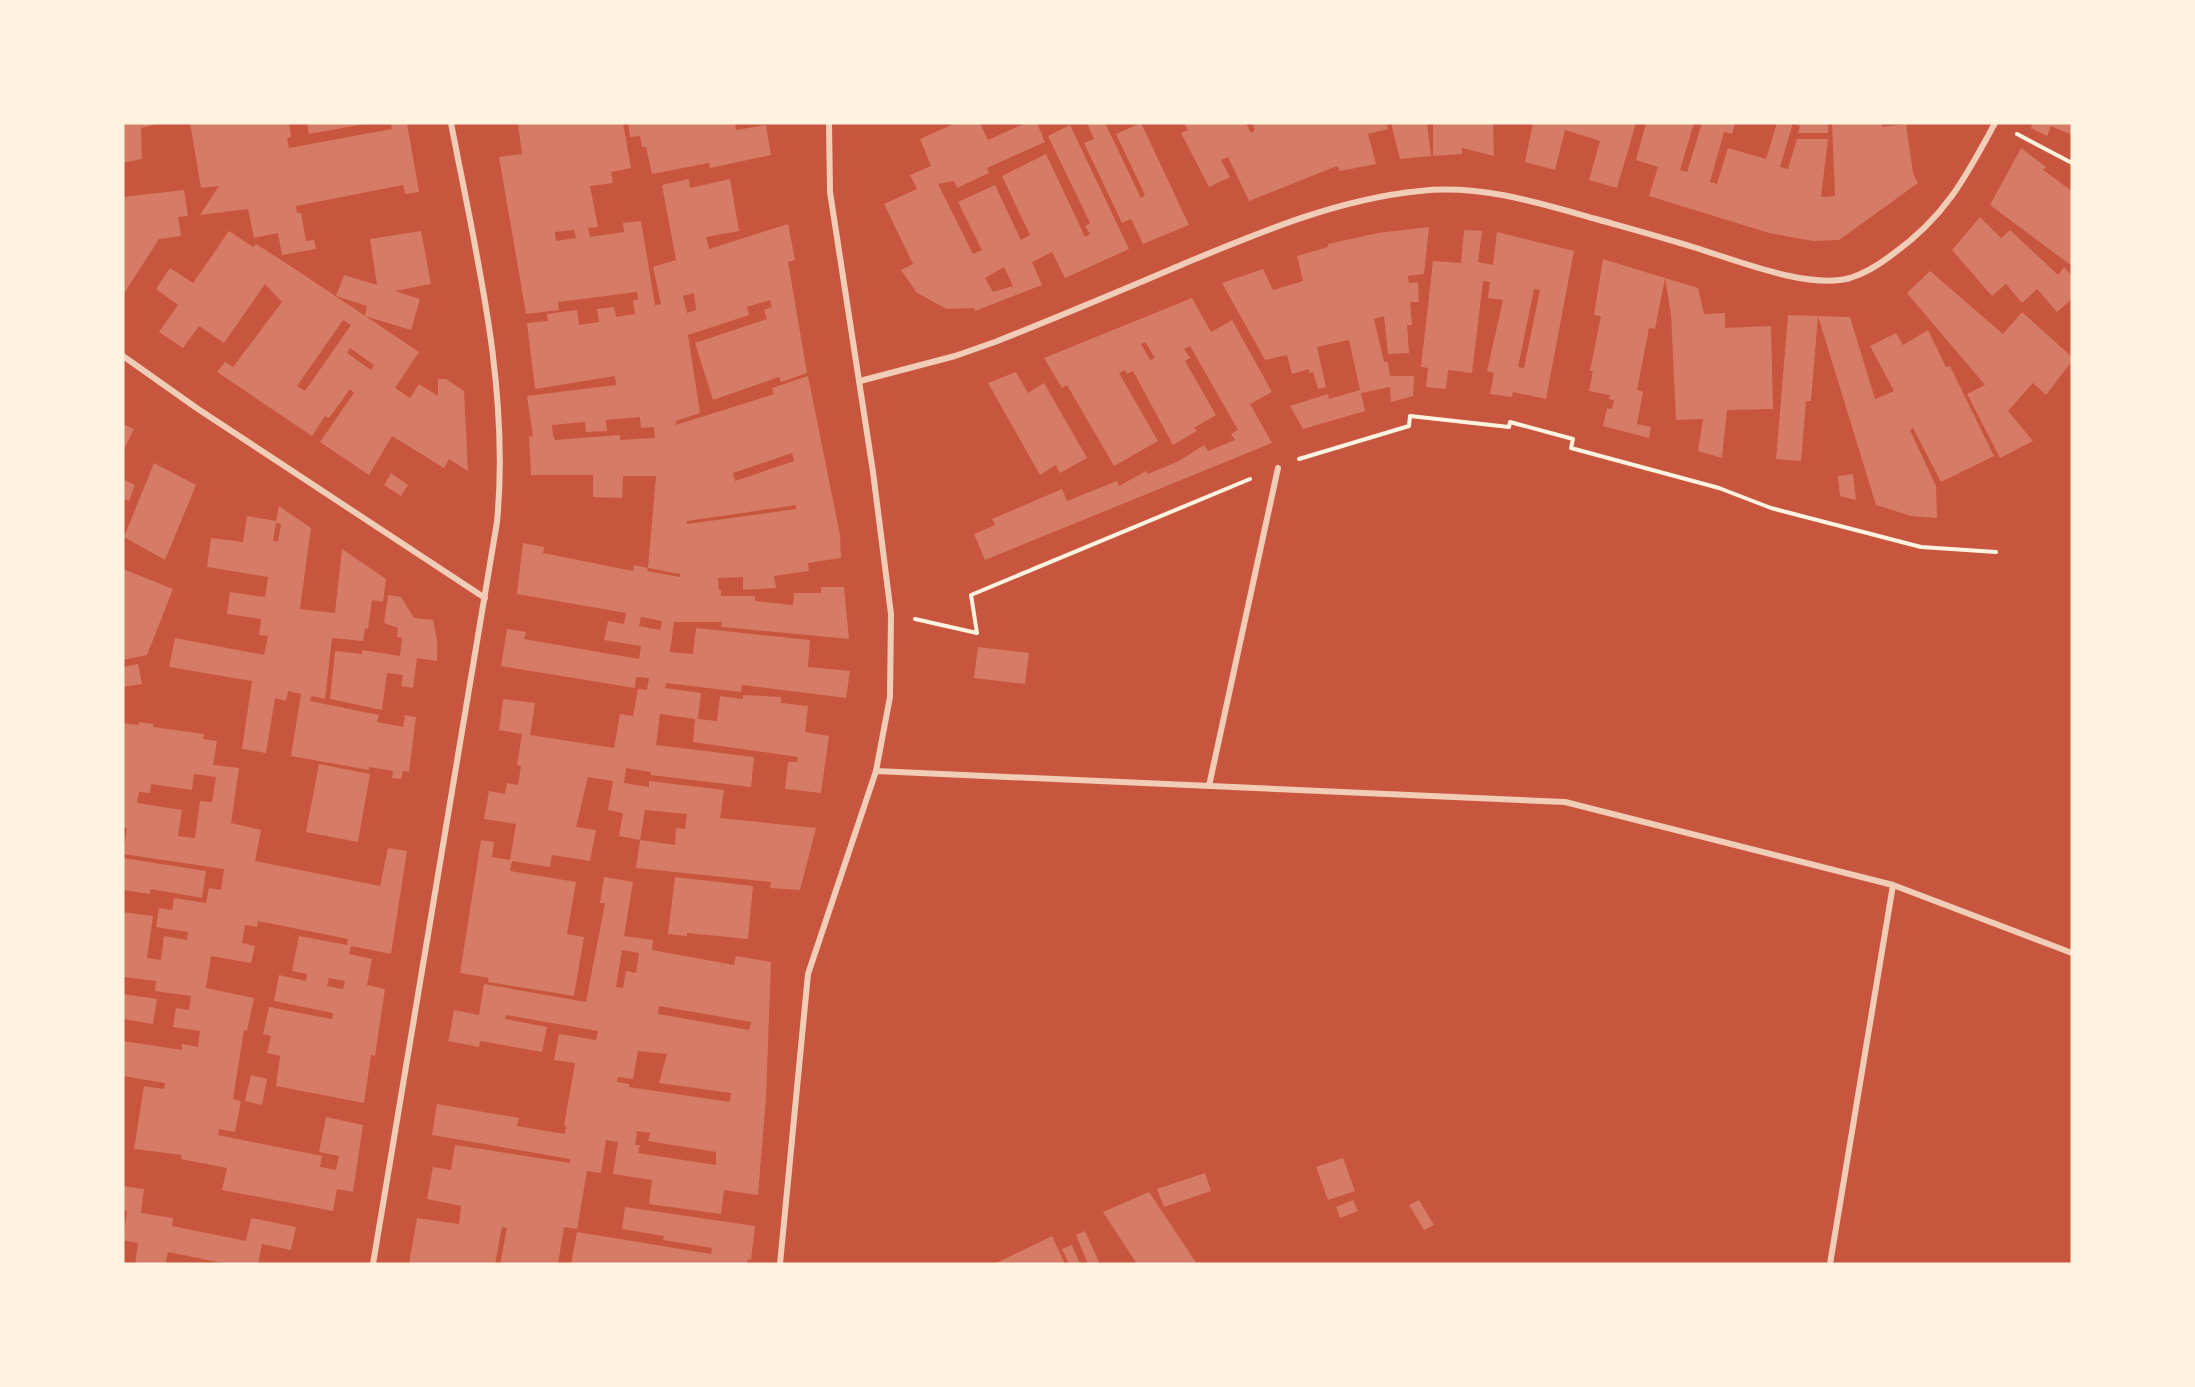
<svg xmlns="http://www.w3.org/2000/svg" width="2195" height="1387" font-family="Commissioner,sans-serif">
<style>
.building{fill:#d67c66;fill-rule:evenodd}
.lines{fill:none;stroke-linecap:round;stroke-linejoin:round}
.path{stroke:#fff3e0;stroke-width:4}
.minor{stroke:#f1ccb7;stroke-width:6}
</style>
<rect width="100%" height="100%" fill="#c8553d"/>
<g class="building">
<polygon points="123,123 162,123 141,128 142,159 123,163"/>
<polygon points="190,123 289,123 291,137 287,138 289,148 392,129 391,123 407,123 419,192 405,194 403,185 296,206 297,213 301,213 306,241 314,240 316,249 282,255 278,233 254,238 248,209 200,215 219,186 201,188"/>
<polygon points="307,123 363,123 364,124 309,134"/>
<path d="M518,123h105l8,45 -20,4 2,11 -23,3 8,41 -10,1 2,9 34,-5 -1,-9 18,-2 14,84 6,-1 -8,-37 23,-7 -14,-75 27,-6 1,9 40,-9 9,52 -33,6 3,12 79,-25 7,36 -7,2 19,111 -26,9 -2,-5 -66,23 -18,-57 72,-24 -3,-9 8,-3 -2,-7 -23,7 2,8 -61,20 12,78 -24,8v4l98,-31 -2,-6 36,-12 32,159 1,23 -33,5 1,8 -35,5 2,12 -33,2v-13l-25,1 1,12h2v6h34v5l38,4 1,-12h27v-6h23l5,52 -128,-12 1,-5h-48l-4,30 23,2 3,-26 114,12 -2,27 42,4 -4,27 -104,-13 -1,7 -75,-9 -1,5 36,5 -3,26 19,2 3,-25 23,3v-4l38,2v6l27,3 -3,26 24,4 -8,57 -36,-4 3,-27h9l1,-5 -105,-15 2,-23 -35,-5 -4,31 98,12 -3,30 -100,-12v-3l-25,-4 -2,15 25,4v-6l75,9 -4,28 96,10 -16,62 -30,-2 1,-6 -135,-14 4,-28 35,5 1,-17 9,1 2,-15 -42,-4 -5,30 -21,-4 4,-23 -15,-3 5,-29 -25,-4 -12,50 20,3 -6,31 -38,-6 -2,12 -38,-6 -2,10 66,11 -9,52 17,3 -10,59 -86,-14 1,-4 -29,-5 21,-133 13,2 -2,15 18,3 6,-36 -32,-5 5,-28 16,3 2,-11 11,2 3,-19 -4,-1 5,-31 -23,-4 4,-31 32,4 -5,32 84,13 6,-34 13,2 5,-27 9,1 2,-12 -13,-1 -1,11 -134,-22 6,-37 19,3 -2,7 115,20 2,-13 -37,-6 4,-19 16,3 2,-11 -109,-19 6,-51 21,4 -1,6 90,18 1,-6 14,3 8,-92h-33l-1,22 -29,-1v-22h-62l-2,-39 4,1 -6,-41 89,-11 -1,-9 -80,13 -8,-66 21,-2 -1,-7 30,-4 2,15 20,-3 -2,-13 17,-2 2,10 19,-3 -2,-14h5l-1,-8 -79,10 1,8 -33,4 -27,-157 23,-3zM574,230l2,8 -20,3 -1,-9zM694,293l2,17 -9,3 -4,-17zM640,417l1,11 13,-1 1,11 -35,2v-5l-65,5 -2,-5 -1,-10 33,-3 1,10 21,-1 -1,-11zM792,453l2,8 -59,20 -2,-8zM796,505v4l-109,15v-3zM648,568l32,6v3l-33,-6zM641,617l21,4 -2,9 -21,-4z"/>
<polygon points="628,123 735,123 736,130 766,125 771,155 710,168 709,163 652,174 646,147 642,147 640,136 630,137"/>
<path d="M956,123h24l8,17 38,-17h11l8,19 -58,26 2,5 -32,15 -3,-7 -16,3 35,70 9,-4 -24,-48 37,-17 26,55 9,-5 -28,-59 44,-22 39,83 5,-3 -5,-8 5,-3 -42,-87 22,-11 59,124 -64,29 -13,-26 -20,10 10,23 -67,26 -1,-3 -27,1 -30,-16 -16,-23 12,-6 -29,-60 33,-15 -7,-14 21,-9 -11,-27zM1004,267l9,19 -20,6 -8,-14z"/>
<polygon points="1087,123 1105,123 1141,198 1145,195 1116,134 1141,123 1189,225 1143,244 1131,219 1122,223 1084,143 1094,139"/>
<polygon points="1184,123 1246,123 1251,133 1255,130 1252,123 1387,123 1388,129 1368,134 1376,164 1340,171 1337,166 1249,201 1228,157 1221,160 1230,177 1209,187 1181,133 1188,130"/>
<polygon points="1391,123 1427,123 1431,156 1400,159"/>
<polygon points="1433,123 1493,123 1494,156 1462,148 1462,154 1433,156"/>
<polygon points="1533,123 1636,123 1617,188 1589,180 1600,141 1565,130 1555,170 1525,162"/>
<polygon points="1646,123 1694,123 1680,170 1687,172 1702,123 1735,123 1732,134 1724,132 1710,182 1717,184 1728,148 1766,159 1777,123 1828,123 1828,133 1798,133 1800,126 1793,123 1780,167 1788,169 1797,139 1828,139 1821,197 1835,196 1832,123 1882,123 1882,127 1906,124 1913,173 1918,183 1839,240 1813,241 1769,233 1649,196 1658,167 1636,160"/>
<polygon points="2033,123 2072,123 2072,135 2051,126 2047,136 2031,128"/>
<polygon points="2021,148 2046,167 2043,170 2072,191 2072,266 1990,205"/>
<polygon points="184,190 188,216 178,217 181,236 159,239 123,295 123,197"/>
<polygon points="1980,217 2001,238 2010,230 2058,275 2064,267 2072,276 2072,299 2057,312 2037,289 2022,303 2006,284 1992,296 1952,250"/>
<polygon points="1429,227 1424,274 1408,276 1409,283 1418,282 1419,302 1410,302 1412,325 1407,325 1409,353 1388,354 1384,316 1374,319 1384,362 1388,362 1390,376 1414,376 1413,396 1391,402 1390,387 1361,393 1365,411 1303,429 1290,406 1328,394 1329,399 1360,390 1349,340 1317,347 1326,387 1318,389 1313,372 1309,373 1309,369 1292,374 1287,355 1265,360 1222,283 1263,269 1273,290 1303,281 1297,256 1328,247 1328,244 1378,233"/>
<path d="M1464,230l18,1 -4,31 15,3 4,-33 77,19 -28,148 -33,-7 -1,5 -22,-3 4,-21 -7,-2 16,-71 -15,-2 2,-16 -7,-1 -11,92 -24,-3 -2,19 -20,-2 2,-19 -7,-1 12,-106 28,2zM1534,289l6,1 -16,78 -6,-1z"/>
<path d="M229,231l24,16 3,-3 36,23 127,85 -24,36 15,10 9,-14 19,12v-17h8l18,12 4,80 -19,-12 -5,9 -52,-32 -23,39 -49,-33 34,-49 -4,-4 -21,29 -4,-2 -13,20 -95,-64 8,-10 8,5 49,-65 -17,-18 -41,59 -25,-17 -16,22 -24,-16 19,-27 -22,-16 14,-21 23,15zM343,320l8,5 -46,66 -8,-5zM350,348l24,17 -3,5 -24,-17z"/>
<polygon points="421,231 431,284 395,291 420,299 411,330 365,316 367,306 336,296 344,275 377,285 370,239"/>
<polygon points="1603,259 1665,278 1655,329 1649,328 1637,390 1643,392 1637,424 1651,427 1649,438 1603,426 1607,408 1612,409 1614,400 1609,399 1610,395 1589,391 1593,371 1590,371 1601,316 1594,315"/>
<polygon points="1930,271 2003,334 2022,312 2072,357 2072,361 2046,395 2033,383 2008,411 2033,441 2000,458 1967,394 1985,385 1907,293"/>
<polygon points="1665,278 1698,288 1704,314 1725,313 1725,328 1771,326 1773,409 1727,410 1722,458 1698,451 1703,419 1676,420 1671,315"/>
<path d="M1192,298l19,34 21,-12 40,72 -22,12 22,39 -287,117 -11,-26 21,-9 -3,-6 70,-30 5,12 50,-20 2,5 27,-15 2,3 31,-13 25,-16 4,6 27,-11 -4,-6 7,-4 -48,-84 -6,3 6,9 -5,3 31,54 -22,13 3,3 -24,14 -40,-74 -6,3 -2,-4 -6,3 39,68 -44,25 -47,-81 -5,3 -18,-30zM1145,342l10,16 -5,2 -9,-16z"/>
<polygon points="1788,315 1818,316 1811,401 1806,401 1801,461 1776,459"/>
<polygon points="1818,316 1850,317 1875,399 1894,391 1870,346 1896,333 1903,345 1928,330 1946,367 1950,366 1994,456 1941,482 1913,428 1910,430 1936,486 1937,518 1911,516 1876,505"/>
<polygon points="1016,372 1028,393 1044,383 1087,458 1060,473 1056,465 1040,475 988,383"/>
<polygon points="123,424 134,429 123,451"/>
<polygon points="154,463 196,485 165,560 124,537"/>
<polygon points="391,473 408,485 401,496 384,485"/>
<polygon points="1853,474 1856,500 1840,496 1838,476"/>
<polygon points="123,479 135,485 129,501 123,499"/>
<path d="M279,506l32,22 -11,81 35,4 7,-64 44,30 -3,23 -11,-2 -4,29 -3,-1 -2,13 -31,-3 -7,61 -13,-3 -2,5 69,14 -2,7 26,5 2,-12 11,2 -7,55 -6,-1 -2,8 -9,-1 1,-7 -24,-4v3l-78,-14 10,-62 -13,-3 -2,10 -11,-3 -9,55 -24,-4 10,-68 -83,-14 6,-29 89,17 4,-19 -9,-1 2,-16 -34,-5 3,-22 35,5 3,-20 -61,-10 4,-29 32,4 4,-26 29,5zM276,523l5,1 -3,18 -5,-1z"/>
<polygon points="123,569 173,589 147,655 123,660"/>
<polygon points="388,595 401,597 414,618 433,620 437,640 437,661 417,658 413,688 401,686 403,675 387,673 382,710 330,699 335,651 362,654 362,650 400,656 402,638 397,637 398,628 384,623"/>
<polygon points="978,647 1029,653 1025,684 974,678"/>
<polygon points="138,664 142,684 123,687 123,667"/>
<path d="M139,722l14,2v3l51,7 -1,5 14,2 -4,24 26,3 -8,55 30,7 -6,31 125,25 8,-38 19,3 -16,103 -40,-8 -2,8 23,5 -5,26 18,4 -10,67 -4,-1 -7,48 -88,-17 4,-30 -13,-3 4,-17 -8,-2 6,-27 63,12 1,-6 -59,-12 5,-26 27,6 1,-7 -15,-3 7,-35 48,9 1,-6 -90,-18 -1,6 -12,-2 -3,18 13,3 -4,17 -40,-7 -5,32 48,10 -7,33 -3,-1 -11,69 8,2 -6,31 -16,-3 -1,6 104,21 -2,11 16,3 3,-14 -20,-4 7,-35 37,8 -10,67 -16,-3 -4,22 -111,-21 5,-22 -46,-9 1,-4 -48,-6 10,-63 20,3 1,-6 -42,-7v-35l59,9v-6l16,3 2,-16 -27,-4 3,-19 13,2 2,-14 -36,-5 1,-10 -33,-4v-65l30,4 -6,42 14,2 3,-24 23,4 1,-8 -32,-5 3,-19 13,2 2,-12 32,5 3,-15 12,2 3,-21 -101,-15 4,-26 -4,-1v-104l15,2zM194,774l22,3 -4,25 -12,-1 -5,37 -17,-2 4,-26 -45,-7 2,-11 11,1 1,-9 41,6zM329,978l16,3 -2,8 -16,-3z"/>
<polygon points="319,764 370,774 358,842 306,832"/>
<polygon points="123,858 206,871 202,898 151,889 150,894 123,890"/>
<path d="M604,877l29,5 -9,54 29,4 -1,10 82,15 2,-9 35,6 -5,136 -8,97 -34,-5 -3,24 -72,-10 3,-24 -39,-6 5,-32 -12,-2 -5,33 -14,-2 -10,58 -13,-2 -6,37h-58l7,-36 -5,-1 -7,37h-86l8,-46 42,6 2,-18 -34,-7 6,-32 18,3 4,-25 115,18v-4l-138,-24 5,-31 82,14 -2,8 48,8 1,-8h-2l11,-63 -21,-3 5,-26 37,6 2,-9 -92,-16 -1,4 42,8 -5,25 -62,-11 -1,6 -31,-6 1,-2 5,-29 25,5 5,-31 102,18 19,-99h-5zM622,950l17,3 -3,20 -10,-2 -3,17 -7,-1zM659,1006l92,16 -2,8 -91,-16zM638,1051l29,3 -8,29 72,10 -1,9 -101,-15v-3l-12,-2 1,-5 15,2zM637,1131l13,2 -2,8 68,11v13l-78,-12 2,-8h-5z"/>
<polygon points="675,877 753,886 748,939 687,933 687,936 668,934"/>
<polygon points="123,994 157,999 153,1024 123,1019"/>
<polygon points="251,1075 267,1079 262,1105 245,1101"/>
<polygon points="1343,1158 1355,1191 1328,1200 1316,1167"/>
<polygon points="1205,1173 1211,1191 1164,1207 1157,1189"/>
<polygon points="123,1186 144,1189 141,1213 173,1218 172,1226 246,1241 251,1218 296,1227 291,1250 262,1244 258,1264 227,1264 168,1252 166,1262 172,1264 135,1264 138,1243 123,1240 127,1211 123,1210"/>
<polygon points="1149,1192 1197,1264 1137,1264 1103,1212"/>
<polygon points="1353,1200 1358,1211 1340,1218 1336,1207"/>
<polygon points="1419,1200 1434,1225 1424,1230 1409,1205"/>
<polygon points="625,1207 755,1226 751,1260 748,1259 747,1264 571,1264 577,1232 711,1254 712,1248 663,1240 664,1236 622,1229"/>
<polygon points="1085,1231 1099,1262 1095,1264 1088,1264 1076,1235"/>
<polygon points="1052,1236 1065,1264 994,1264"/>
<polygon points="1072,1245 1080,1264 1069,1264 1062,1249"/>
</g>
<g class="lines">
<g class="path">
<polyline points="2017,134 2072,163"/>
<polyline points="1299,459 1409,426 1410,416 1509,427 1510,422 1573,439 1571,448 1719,488 1771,508 1921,547 1996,552"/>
<polyline points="915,619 977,633 971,595 1250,479"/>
</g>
<g class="minor">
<polyline points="123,356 198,409 485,598"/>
<path d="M860,381l95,-25 40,-14c63,-25 125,-51 186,-77 77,-32 156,-66 239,-74 60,-7 120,12 176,28 32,9 65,18 97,28 40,12 115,43 157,31 16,-5 30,-14 43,-24 52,-37 73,-77 102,-131"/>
<polyline points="876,771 1565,802 1893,885 2072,953"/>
<polyline points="1209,786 1278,468"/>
<path d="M373,1264l124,-742c13,-134 -21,-268 -46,-399"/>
<polyline points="780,1264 808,974 876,771 890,697 891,614 873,472 830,192 829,123"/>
<polyline points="1830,1264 1893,885"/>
</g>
</g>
<rect width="2195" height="1387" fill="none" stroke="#fff3e0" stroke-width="249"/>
</svg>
